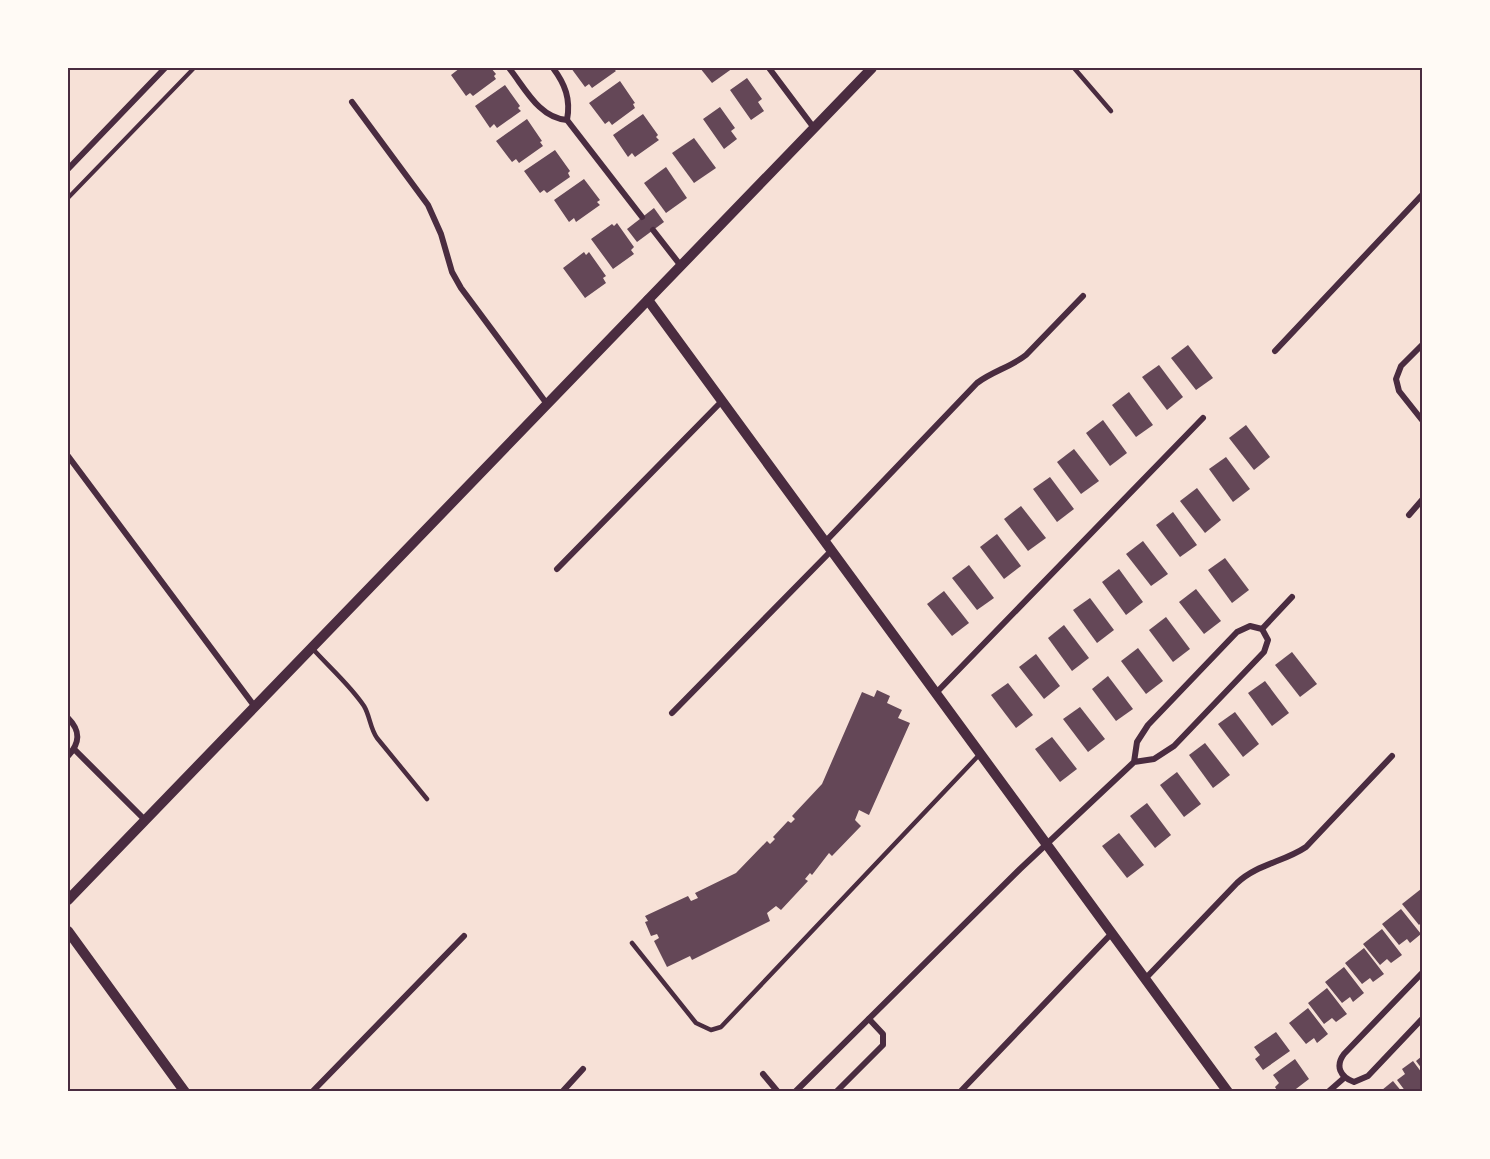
<svg xmlns="http://www.w3.org/2000/svg" width="1490" height="1159" font-family="Inter,sans-serif">
<style>
.building{fill:#644757}
.lines{fill:none;stroke-linecap:round;stroke-linejoin:round}
.path{stroke:#4a2c40;stroke-width:4}
.service{stroke:#4a2c40;stroke-width:4.5}
.minor{stroke:#4a2c40;stroke-width:6}
.tertiary{stroke:#4a2c40;stroke-width:10}
.neatline{fill:none;stroke:#4a2c40;stroke-width:2}
</style>
<rect width="100%" height="100%" fill="#f7e1d7"/>
<g class="building">
<polygon points="460,68 491,68 496,74 494,76 496,79 473,96 470,93 466,96 451,75"/>
<polygon points="571,68 613,68 616,71 592,88 589,84 585,87"/>
<polygon points="700,68 733,68 712,83"/>
<polygon points="747,78 762,99 758,102 764,111 751,120 730,90"/>
<polygon points="620,81 635,103 633,104 635,108 612,125 609,121 605,124 589,103"/>
<polygon points="505,85 520,106 518,108 521,111 497,128 494,124 490,128 475,106"/>
<polygon points="720,107 735,128 731,131 737,139 724,149 703,119"/>
<polygon points="643,114 658,135 656,137 659,140 635,157 632,153 628,157 613,135"/>
<polygon points="527,119 542,141 540,142 543,146 519,163 516,159 512,162 496,141"/>
<polygon points="694,138 716,168 694,183 672,153"/>
<polygon points="555,150 570,171 568,173 570,177 547,193 544,190 540,193 524,171"/>
<polygon points="666,167 687,198 666,213 644,183"/>
<polygon points="584,179 600,200 597,202 600,205 576,222 574,218 569,222 554,200"/>
<polygon points="654,208 664,222 637,242 627,229"/>
<polygon points="617,223 634,247 631,250 634,254 613,269 591,239 612,224 614,226"/>
<polygon points="584,252 586,255 589,252 606,276 603,278 606,283 585,298 563,268"/>
<polygon points="1188,345 1213,378 1196,390 1171,358"/>
<polygon points="1159,365 1183,397 1167,410 1142,377"/>
<polygon points="1129,392 1153,425 1136,437 1112,405"/>
<polygon points="1103,420 1127,453 1110,466 1086,433"/>
<polygon points="1246,425 1270,457 1254,470 1229,438"/>
<polygon points="1074,449 1099,481 1081,494 1057,462"/>
<polygon points="1226,457 1250,489 1233,502 1209,469"/>
<polygon points="1050,477 1074,509 1057,522 1033,489"/>
<polygon points="1197,488 1221,520 1205,533 1180,501"/>
<polygon points="1021,506 1046,538 1028,551 1004,519"/>
<polygon points="1173,512 1197,545 1180,557 1156,525"/>
<polygon points="997,534 1021,566 1004,579 980,547"/>
<polygon points="1143,541 1168,574 1151,586 1126,554"/>
<polygon points="1225,558 1249,590 1232,603 1208,570"/>
<polygon points="969,565 994,598 977,610 952,578"/>
<polygon points="1119,569 1143,602 1126,615 1102,582"/>
<polygon points="1196,589 1221,621 1204,634 1179,602"/>
<polygon points="944,591 969,623 952,636 927,604"/>
<polygon points="1090,598 1114,630 1097,643 1073,610"/>
<polygon points="1166,617 1190,649 1173,662 1149,630"/>
<polygon points="1064,625 1089,658 1072,671 1048,638"/>
<polygon points="1138,648 1163,681 1146,694 1121,661"/>
<polygon points="1292,652 1317,684 1300,697 1275,665"/>
<polygon points="1036,654 1060,686 1044,699 1019,667"/>
<polygon points="1108,676 1133,709 1116,721 1092,689"/>
<polygon points="1265,681 1289,713 1272,726 1248,693"/>
<polygon points="1008,683 1033,715 1016,728 991,695"/>
<polygon points="877,690 890,696 887,703 902,710 898,718 910,723 869,815 859,810 855,820 861,826 832,856 829,853 812,875 810,873 805,879 808,881 781,910 776,906 767,913 770,921 692,960 690,956 667,967 654,941 659,938 657,934 651,936 645,922 648,921 645,916 688,896 691,901 698,898 695,893 736,873 767,841 770,844 775,839 773,837 788,821 791,823 795,819 792,816 822,784 862,692 874,697"/>
<polygon points="1080,707 1105,739 1088,752 1063,719"/>
<polygon points="1235,712 1259,744 1243,757 1218,724"/>
<polygon points="1052,737 1077,769 1060,782 1035,749"/>
<polygon points="1205,743 1230,775 1213,788 1189,755"/>
<polygon points="1177,772 1201,804 1184,817 1160,785"/>
<polygon points="1147,803 1171,835 1155,848 1130,816"/>
<polygon points="1119,833 1144,865 1127,878 1102,846"/>
<polygon points="1421,889 1422,891 1422,922 1419,925 1402,904"/>
<polygon points="1401,909 1421,934 1410,943 1407,939 1399,945 1382,924"/>
<polygon points="1382,929 1402,955 1391,963 1387,959 1380,965 1363,944"/>
<polygon points="1364,948 1384,974 1373,982 1370,978 1362,984 1345,963"/>
<polygon points="1344,967 1364,993 1353,1002 1350,997 1342,1003 1325,982"/>
<polygon points="1327,988 1347,1014 1336,1022 1332,1018 1324,1024 1308,1003"/>
<polygon points="1308,1008 1328,1034 1317,1043 1314,1038 1306,1044 1289,1023"/>
<polygon points="1276,1032 1290,1051 1263,1070 1255,1059 1260,1055 1254,1047"/>
<polygon points="1422,1056 1422,1069 1416,1061"/>
<polygon points="1295,1059 1309,1079 1292,1092 1278,1092 1275,1087 1279,1083 1273,1075"/>
<polygon points="1413,1061 1422,1073 1422,1092 1406,1092 1397,1080 1405,1074 1402,1069"/>
<polygon points="1393,1081 1402,1092 1384,1092 1382,1090"/>
</g>
<g class="lines">
<polyline class="path" points="68,198 194,68"/>
<g class="service">
<polyline points="1074,68 1111,111"/>
<path d="M312,648c17,19 38,37 52,58 6,10 6,22 13,32l50,61"/>
<polyline points="632,943 696,1023 711,1030 721,1027 979,755"/>
</g>
<g class="minor">
<path d="M509,68c16,20 30,50 58,52l75,97"/>
<path d="M553,68c12,16 18,31 14,52"/>
<polyline points="769,68 814,128"/>
<polyline points="352,102 428,205 441,234 452,272 461,288 547,404"/>
<polyline points="68,169 165,68"/>
<polyline points="653,230 681,266"/>
<polyline points="1422,345 1401,366 1396,379 1399,391 1422,420"/>
<polyline points="1275,351 1422,195"/>
<polyline points="68,456 255,707"/>
<polyline points="1409,515 1422,500"/>
<path d="M825,542l152,-159c16,-12 34,-16 49,-28l57,-59"/>
<polyline points="557,569 722,401"/>
<polyline points="1262,629 1292,597"/>
<polyline points="936,693 1203,418"/>
<polyline points="672,713 831,551"/>
<path d="M68,718c13,13 12,25 0,38"/>
<polyline points="74,749 145,820"/>
<path d="M1422,973l-78,81c-9,12 -4,23 10,28l14,-6 54,-57"/>
<path d="M1145,979l92,-96c20,-19 47,-21 69,-36l86,-91"/>
<polyline points="763,1074 778,1092"/>
<polyline points="312,1092 464,936"/>
<polyline points="562,1092 583,1069"/>
<polyline points="795,1092 1020,869 1134,762 1154,759 1174,746 1264,652 1268,640 1262,629 1250,626 1237,632 1148,725 1137,742 1134,762"/>
<polyline points="836,1092 883,1045 883,1034 869,1019"/>
<polyline points="960,1092 1112,933"/>
<polyline points="1328,1092 1344,1078"/>
</g>
<g class="tertiary">
<polyline points="648,300 1228,1092"/>
<polyline points="68,900 872,68"/>
<polyline points="68,931 185,1092"/>
</g>
</g>
<rect width="1490" height="1159" fill="none" stroke="#fffaf5" stroke-width="138"/>
<rect x="69" y="69" width="1352" height="1021" class="neatline"/>
</svg>
